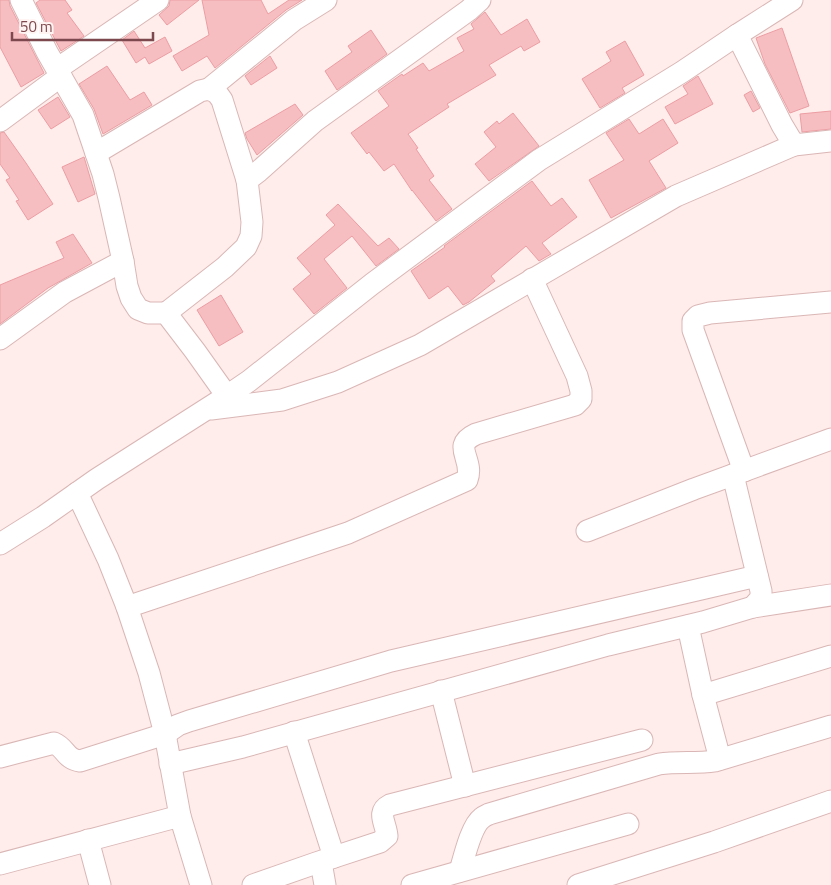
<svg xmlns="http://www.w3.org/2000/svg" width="831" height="885" font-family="'Titillium Web',sans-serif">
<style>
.building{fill:#f7bec2;stroke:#ec9da3}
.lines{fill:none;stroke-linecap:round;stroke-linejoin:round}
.street-casing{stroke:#dab6b6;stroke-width:23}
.street{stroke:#fff;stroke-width:21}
</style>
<rect width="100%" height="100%" fill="#feedea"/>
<g class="building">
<polygon points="0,0 9,0 10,6 44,73 21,87 0,47"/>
<polygon points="40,0 65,0 72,10 67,13 84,36 61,51 36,3"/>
<polygon points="170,0 199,0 167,25 159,15 169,6"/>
<polygon points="202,0 261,0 268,14 289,0 302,0 286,10 215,68 207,56 182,71 173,56 209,35"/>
<polygon points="485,12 501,35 527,19 540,42 524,51 521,46 489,65 496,75 447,104 449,107 408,134 418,148 416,149 434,176 429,180 452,209 436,221 412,190 412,191 394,164 384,171 369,152 367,154 351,133 389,106 378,91 402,74 403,76 423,63 429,71 464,51 457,38 474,29 471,24"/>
<polygon points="782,28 809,106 790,113 765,64 756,38"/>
<polygon points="371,30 387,54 337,90 325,71 352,52 348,46"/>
<polygon points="134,31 145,48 165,37 172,51 149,64 145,57 136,63 122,40"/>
<polygon points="625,41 644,75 622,88 625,93 600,108 582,79 611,61 606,52"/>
<polygon points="270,56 277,68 251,85 245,76"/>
<polygon points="107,66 130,100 144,92 152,105 103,134 94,109 79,84"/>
<polygon points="698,76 713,104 675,124 665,107 688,94 683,86"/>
<polygon points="751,91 760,108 753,112 744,95"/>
<polygon points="58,97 70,117 51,129 38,110"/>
<polygon points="295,104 303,115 257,155 247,139 245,133"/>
<polygon points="831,111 831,129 802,132 800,114"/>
<polygon points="513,113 539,146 489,181 475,164 496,147 484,132 497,121 499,124"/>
<polygon points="629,119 639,134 663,119 678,143 649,161 666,188 611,218 589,180 624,160 606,133"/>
<polygon points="4,132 26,163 53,204 28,220 16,201 19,200 6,180 10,178 0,164 0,133"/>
<polygon points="84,157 95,194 78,202 62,167"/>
<polygon points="532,181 551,206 562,198 577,217 542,243 551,254 539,261 526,246 491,276 495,281 469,302 463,305 448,286 429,299 411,271 445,247 444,246"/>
<polygon points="338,204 378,246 389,238 399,249 376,266 352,236 324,259 347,288 314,314 293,289 311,274 297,258 335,225 326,215"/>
<polygon points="73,234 92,263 48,288 0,324 0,285 64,258 56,242"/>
<polygon points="221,295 243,332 219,346 197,310"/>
</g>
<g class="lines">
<g class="street-casing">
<g id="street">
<polyline points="21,0 47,52 83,115 103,174 109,198 123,261 127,286 131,298 138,309 148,313 166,313 195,351 227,396"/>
<polyline points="737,35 782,125 794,145 831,141"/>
<polyline points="57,69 158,0"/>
<polyline points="209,89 294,20 326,0"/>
<polyline points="0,121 61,76"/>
<polyline points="96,153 200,91 209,89 217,93 222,100 247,180"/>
<polyline points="166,313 225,267 246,247 251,236 252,222 247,180 259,171 315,121 469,10 480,0"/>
<polyline points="0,339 65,292 123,261"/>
<polyline points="211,409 282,400 338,382 420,345 676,196 794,145"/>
<polyline points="744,471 693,330 693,321 698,316 710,313 831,302"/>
<polyline points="77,493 108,559 127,607 149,673 165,734 180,816 201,885"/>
<polyline points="587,531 694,489 831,439"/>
<polyline points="0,544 43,517 97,479 227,396 249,381 372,284 539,160 682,72 737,35 792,0"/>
<path d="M127,607l221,-74 119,-53c8,-21 -17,-34 9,-46l99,-29 6,-6v-8l-4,-15 -45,-97"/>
<polyline points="753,607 831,595"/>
<polyline points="688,626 703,695 720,759"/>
<polyline points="441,691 465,786"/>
<polyline points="703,695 831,656"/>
<polyline points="294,732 334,857"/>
<path d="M0,757l54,-14c12,5 11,16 26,18l85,-27 13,-9 11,-4 202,-60 366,-85"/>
<polyline points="170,764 243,747 608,645 703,622 753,607 761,598 761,591 733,475"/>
<polyline points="88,840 100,885"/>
<polyline points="321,862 325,885"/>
<polyline points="0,864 180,816"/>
<path d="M460,871c4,-13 11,-45 22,-53 2,-2 5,-3 7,-4l170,-50c19,-3 37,0 56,-3l116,-35"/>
<path d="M253,885l63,-22 64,-21 7,-6c-1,-13 -11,-24 3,-31l252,-65"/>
<polyline points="412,885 628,824"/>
<polyline points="578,885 714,842 831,801"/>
</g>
</g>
<use href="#street" class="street"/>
</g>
<path d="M12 32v8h141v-8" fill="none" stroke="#7e494e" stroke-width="2.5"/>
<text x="20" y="32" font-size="15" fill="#7e494e" stroke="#fff4f2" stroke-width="4" paint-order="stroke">50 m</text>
</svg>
